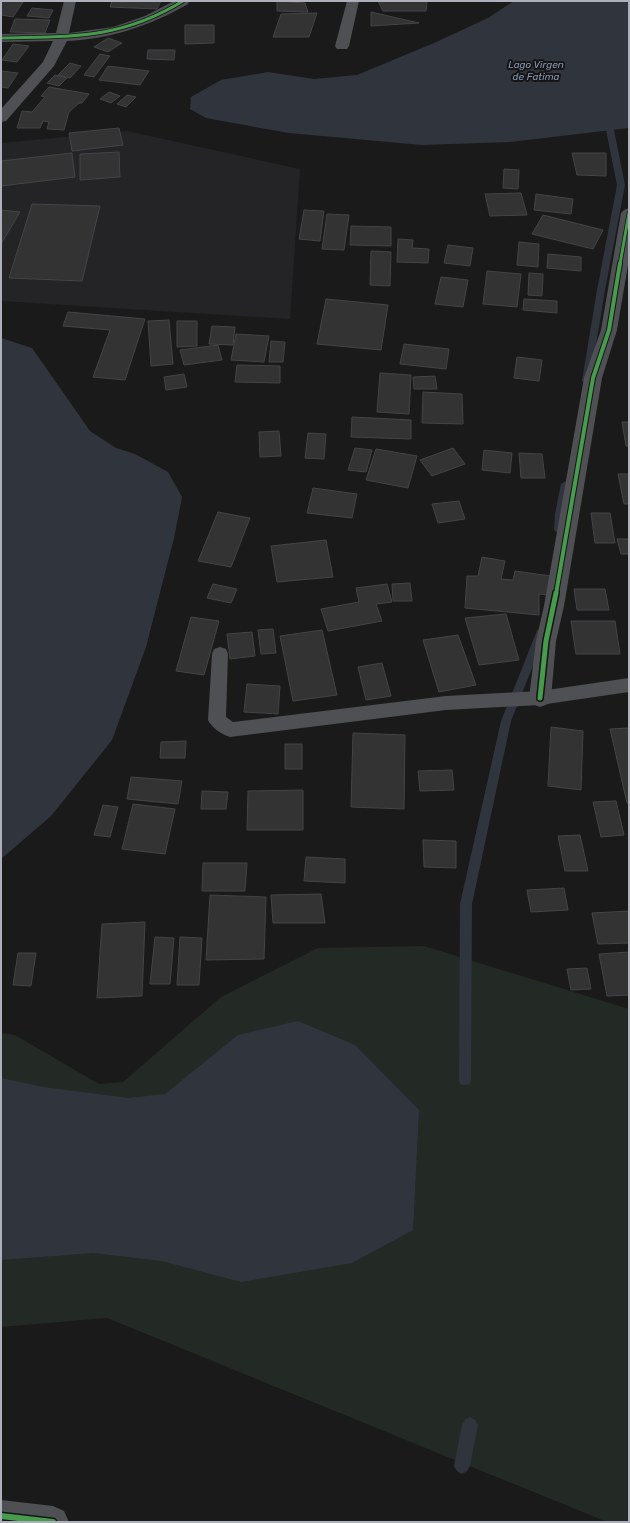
<svg xmlns="http://www.w3.org/2000/svg" width="630" height="1523" font-family="Rubik,sans-serif">
<style>
.built{fill:#242426}
.green{fill:#232924}
.water{fill:#30353d}
.lines{fill:none;stroke-linecap:round;stroke-linejoin:round}
.stream{fill:#30353d;fill-rule:evenodd}
.building{fill:#333334;stroke:#434446}
.lane{fill:#4f5053;fill-rule:evenodd}
.street{fill:#4f5053;fill-rule:evenodd}
.cycleway-far3-casing{stroke:#151416;stroke-width:4.5}
.cycleway-far2-casing{stroke:#151416;stroke-width:6}
.cycleway-far1-casing{stroke:#151416;stroke-width:8}
.cycleway-casing{stroke:#151416;stroke-width:9}
.cycleway-far3{stroke:#469c4c;stroke-width:3}
.cycleway-far2{stroke:#469c4c;stroke-width:4}
.cycleway-far1{stroke:#469c4c;stroke-width:5}
.cycleway{stroke:#469c4c;stroke-width:6}
.labels{text-anchor:middle;stroke-width:4;stroke-linejoin:round;paint-order:stroke}
.far-water-label{font-size:10px;font-style:italic;fill:#8898b1;stroke:#151416}
</style>
<rect width="100%" height="100%" fill="#1a1a1a"/>
<polygon class="built" points="127,131 300,169 290,319 1,301 1,143"/>
<polygon class="green" points="424,946 629,1009 629,1522 607,1522 107,1318 1,1327 1,1033 15,1035 99,1084 123,1082 221,997 318,948"/>
<g class="water">
<polygon points="514,1 629,1 629,128 510,142 422,145 289,133 206,118 190,109 191,97 221,80 268,72 314,79 357,75 434,43 488,18"/>
<polygon points="1,338 32,348 90,431 116,448 135,454 168,472 182,497 174,538 146,647 112,740 51,816 1,859"/>
<polygon points="298,1021 355,1045 419,1110 413,1230 352,1263 241,1282 162,1261 93,1253 1,1260 1,1078 43,1087 129,1098 165,1094 238,1035"/>
</g>
<g class="lines">
<g class="stream">
<polygon points="607,128 613,128 614,130 625,185 605,290 590,381 586,384 582,381 597,290 617,185 606,130"/>
<polygon points="566,481 571,484 565,514 564,530 559,534 554,530 555,514 561,484"/>
<polygon points="541,629 545,630 546,633 511,721 472,904 471,1079 470,1084 465,1085 460,1084 459,1079 460,904 501,721 536,633 537,630"/>
<polygon points="470,1417 475,1420 478,1425 470,1466 467,1471 462,1474 457,1471 454,1466 462,1425 465,1420"/>
</g>
</g>
<g class="building">
<polygon points="1,1 15,1 23,2 13,17 1,15"/>
<polygon points="112,1 161,1 157,9 110,7"/>
<polygon points="277,1 305,3 308,12 277,11"/>
<polygon points="378,1 427,1 426,11 383,11"/>
<polygon points="32,8 53,10 49,18 27,16"/>
<polygon points="371,12 419,23 371,26"/>
<polygon points="317,13 309,37 273,37 281,14"/>
<polygon points="15,19 50,20 45,33 10,32"/>
<polygon points="185,25 214,25 214,43 185,44"/>
<polygon points="108,38 122,43 108,52 94,47"/>
<polygon points="13,44 29,46 17,62 2,60"/>
<polygon points="148,50 175,50 174,60 147,59"/>
<polygon points="100,54 110,56 94,77 84,75"/>
<polygon points="70,63 81,66 70,78 58,75"/>
<polygon points="108,66 149,71 140,85 99,80"/>
<polygon points="1,71 18,73 8,88 1,87"/>
<polygon points="55,75 67,78 59,86 47,83"/>
<polygon points="49,87 89,94 82,103 79,103 69,112 64,130 47,129 49,122 43,121 40,128 17,128 22,111 32,112 45,97 41,96"/>
<polygon points="109,92 120,96 111,103 100,99"/>
<polygon points="127,95 136,97 126,107 117,104"/>
<polygon points="119,128 123,145 72,151 69,133"/>
<polygon points="119,152 120,177 80,180 80,154"/>
<polygon points="72,153 75,177 1,186 1,161"/>
<polygon points="572,153 606,153 606,176 577,175"/>
<polygon points="504,169 519,170 518,189 503,188"/>
<polygon points="521,193 527,215 490,216 485,194"/>
<polygon points="536,194 573,199 571,214 534,210"/>
<polygon points="32,204 100,206 82,281 9,278"/>
<polygon points="1,210 20,212 1,244"/>
<polygon points="304,210 324,211 320,241 299,239"/>
<polygon points="327,214 349,215 344,250 322,249"/>
<polygon points="543,215 603,230 593,249 532,234"/>
<polygon points="351,226 391,227 391,246 350,245"/>
<polygon points="398,239 413,240 412,248 429,249 428,263 397,262"/>
<polygon points="519,242 539,244 538,267 517,265"/>
<polygon points="448,245 473,248 470,266 444,263"/>
<polygon points="371,251 391,252 390,286 370,285"/>
<polygon points="548,254 581,257 581,271 547,268"/>
<polygon points="487,271 521,274 517,307 483,304"/>
<polygon points="529,273 543,274 542,296 528,295"/>
<polygon points="441,277 468,280 463,307 435,304"/>
<polygon points="326,299 388,305 381,350 317,344"/>
<polygon points="524,299 557,301 557,313 523,310"/>
<polygon points="68,312 145,319 125,380 93,377 110,330 63,326"/>
<polygon points="169,320 173,364 151,366 148,321"/>
<polygon points="177,321 197,321 197,346 177,347"/>
<polygon points="212,326 235,327 233,345 209,344"/>
<polygon points="236,334 269,336 264,362 231,360"/>
<polygon points="271,341 285,342 283,362 269,362"/>
<polygon points="404,344 449,349 446,369 400,364"/>
<polygon points="218,345 222,360 184,365 180,350"/>
<polygon points="517,357 542,360 539,381 514,378"/>
<polygon points="237,365 280,366 280,383 235,382"/>
<polygon points="380,373 411,375 409,414 377,412"/>
<polygon points="184,374 187,387 166,390 164,377"/>
<polygon points="435,376 437,389 414,389 413,377"/>
<polygon points="423,392 462,394 463,424 422,423"/>
<polygon points="352,417 411,420 411,439 351,437"/>
<polygon points="622,422 629,422 629,446 626,446"/>
<polygon points="279,431 281,456 260,457 259,432"/>
<polygon points="308,433 326,434 324,459 305,458"/>
<polygon points="355,448 372,450 366,472 348,470"/>
<polygon points="453,448 465,464 432,476 420,460"/>
<polygon points="376,449 417,456 408,488 366,480"/>
<polygon points="484,450 512,453 510,473 482,470"/>
<polygon points="519,453 542,454 545,478 521,478"/>
<polygon points="618,474 629,474 629,504 624,504"/>
<polygon points="313,488 357,494 352,518 307,513"/>
<polygon points="459,501 465,519 438,523 432,504"/>
<polygon points="218,512 250,518 231,567 198,561"/>
<polygon points="591,513 610,513 615,543 595,543"/>
<polygon points="617,539 629,539 629,554 621,554"/>
<polygon points="326,540 333,577 277,582 271,546"/>
<polygon points="482,557 505,561 501,579 513,580 515,571 551,576 550,595 539,594 539,615 465,608 467,576 478,576"/>
<polygon points="410,583 412,601 393,601 392,584"/>
<polygon points="213,584 237,589 231,603 207,598"/>
<polygon points="387,584 392,602 376,604 382,621 328,631 321,609 359,602 356,588"/>
<polygon points="574,589 605,589 609,610 577,610"/>
<polygon points="506,614 519,660 479,665 465,618"/>
<polygon points="191,617 219,621 204,675 176,671"/>
<polygon points="571,621 615,621 620,654 576,654"/>
<polygon points="273,629 276,653 261,654 258,630"/>
<polygon points="322,630 337,695 293,701 280,636"/>
<polygon points="252,632 255,656 230,659 227,634"/>
<polygon points="458,635 476,685 439,692 423,640"/>
<polygon points="382,663 391,696 366,700 358,667"/>
<polygon points="247,684 280,686 278,714 244,712"/>
<polygon points="551,727 583,731 581,790 548,786"/>
<polygon points="629,728 629,803 627,803 610,729"/>
<polygon points="353,733 405,735 404,809 351,807"/>
<polygon points="186,741 185,758 160,758 161,742"/>
<rect x="285" y="744" width="17" height="25"/>
<polygon points="452,770 454,790 420,791 418,771"/>
<polygon points="131,777 182,781 178,804 127,799"/>
<polygon points="303,790 303,830 247,830 248,791"/>
<polygon points="202,791 228,792 226,809 201,809"/>
<polygon points="616,801 624,835 601,837 593,802"/>
<polygon points="133,804 175,809 165,854 122,849"/>
<polygon points="103,805 118,807 110,837 94,835"/>
<polygon points="580,835 588,871 565,871 558,836"/>
<polygon points="423,840 456,841 456,868 424,867"/>
<polygon points="306,857 345,859 345,883 304,881"/>
<polygon points="203,863 247,863 245,891 202,891"/>
<polygon points="564,888 568,910 531,912 527,890"/>
<polygon points="321,894 325,923 273,923 271,895"/>
<polygon points="210,895 266,897 264,959 206,960"/>
<polygon points="629,911 629,943 598,944 592,913"/>
<polygon points="145,922 142,996 97,998 102,924"/>
<polygon points="155,937 174,938 170,984 150,984"/>
<polygon points="180,937 202,938 199,985 177,985"/>
<polygon points="629,952 629,995 607,996 599,954"/>
<polygon points="18,953 36,953 31,986 13,985"/>
<polygon points="587,968 591,989 571,990 567,969"/>
</g>
<g class="lines">
<path class="lane" d="M220,647l6,2 2,5 -2,63 7,5 213,-26 94,-5 89,-13v14l-89,13 -94,5 -216,27c-9,-3 -18,-9 -22,-17l4,-66 2,-5z"/>
<g class="street">
<path d="M64,1h12l-7,32 44,-6 32,-11 29,-15h15l-1,3c-38,22 -78,35 -121,37l-13,25 -48,55 -5,1v-13l42,-47 10,-21 -52,1v-8l55,-1z"/>
<polygon points="347,1 359,1 349,46 347,49 337,49 335,46"/>
<polygon points="629,208 629,259 617,330 602,378 564,606 556,641 551,698 548,704 540,707 532,704 529,698 536,641 544,606 584,378 601,330 621,213 624,210"/>
<polygon points="1,1500 53,1506 64,1511 69,1522 1,1522"/>
</g>
<g class="cycleway-far3-casing">
<g id="cycleway-far3">
<path d="M1,38c71,-2 118,2 182,-37"/>
<polyline points="620,264 629,213"/>
</g>
</g>
<g class="cycleway-far2-casing">
<polyline id="cycleway-far2" points="556,594 593,378 609,330 620,263"/>
</g>
<g class="cycleway-far1-casing">
<polyline id="cycleway-far1" points="540,698 546,641 556,593"/>
</g>
<g class="cycleway-casing">
<polyline id="cycleway" points="1,1516 53,1522"/>
</g>
<use href="#cycleway-far3" class="cycleway-far3"/>
<use href="#cycleway-far2" class="cycleway-far2"/>
<use href="#cycleway-far1" class="cycleway-far1"/>
<use href="#cycleway" class="cycleway"/>
</g>
<g class="labels">
<g class="far-water-label">
<text x="536" y="68">Lago Virgen<tspan x="536" dy="12">de Fatima</tspan></text>
</g>
</g>
<rect width="630" height="1523" fill="none" stroke="#adafba" stroke-width="4"/>
</svg>
